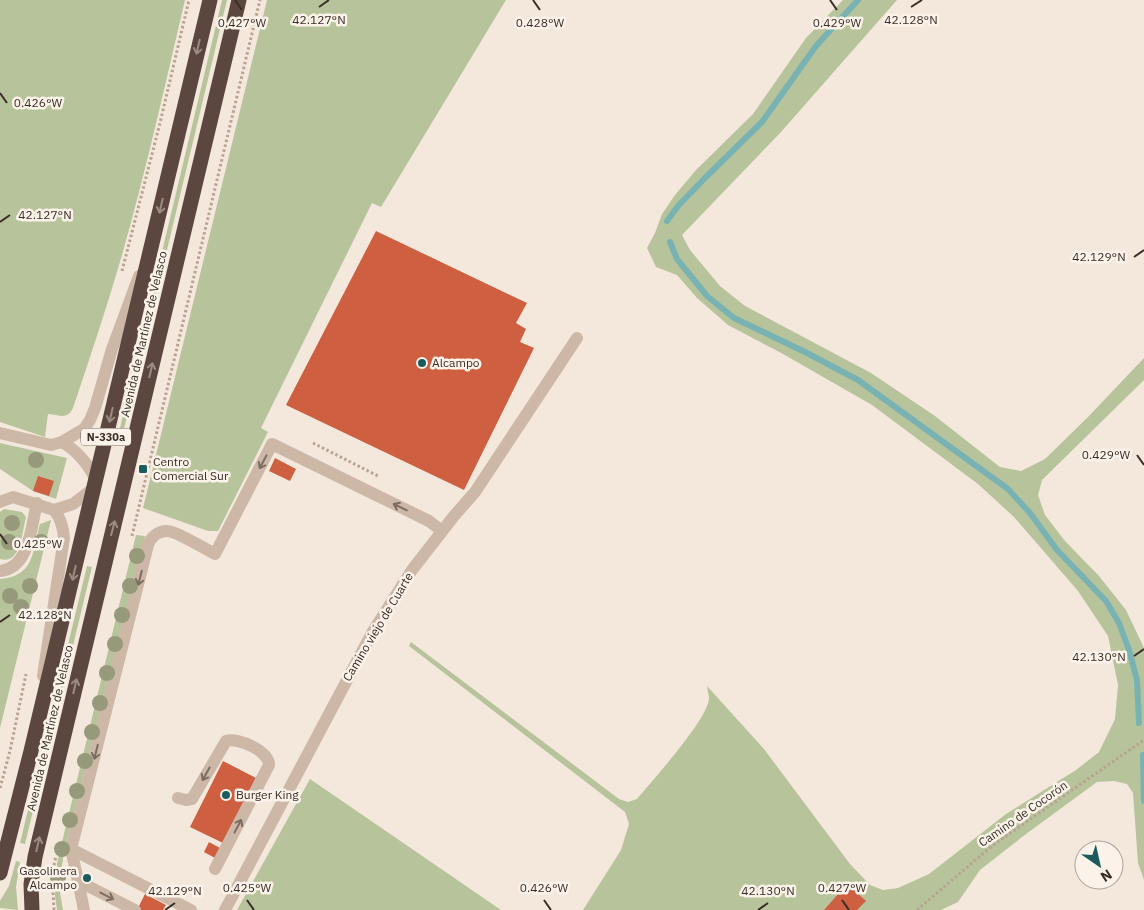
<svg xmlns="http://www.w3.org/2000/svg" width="1144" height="910" font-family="'IBM Plex Sans',sans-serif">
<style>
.green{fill:#b7c49b}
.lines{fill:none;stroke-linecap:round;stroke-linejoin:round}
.stream{stroke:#79b2b3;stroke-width:6}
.building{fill:#ce5f40}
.path{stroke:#b9a291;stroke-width:3;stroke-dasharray:2.5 2.5;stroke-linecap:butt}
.minor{stroke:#cdb8a7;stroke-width:12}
.highway{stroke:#5b473f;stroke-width:15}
.tree{fill:#96997a}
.oneway{stroke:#9b8c83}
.oneway2{stroke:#7c6c61}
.ticks{fill:none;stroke:#392d28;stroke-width:2}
.poi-dot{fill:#1a5b5e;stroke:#fbf3e9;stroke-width:2}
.labels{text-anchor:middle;stroke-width:5;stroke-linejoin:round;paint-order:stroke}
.shield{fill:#fbf3e9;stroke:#736862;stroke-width:1}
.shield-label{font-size:11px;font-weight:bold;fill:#392d28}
.street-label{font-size:12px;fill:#392d28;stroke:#fbf3e9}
.poi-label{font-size:12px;fill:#392d28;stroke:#fbf3e9;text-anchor:start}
.ticks-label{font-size:12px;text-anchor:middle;fill:#392d28;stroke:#fbf3e9;stroke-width:5;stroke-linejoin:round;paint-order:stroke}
</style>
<rect width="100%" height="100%" fill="#f4e8dc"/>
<g class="green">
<path d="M0,0h185c-20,85 -39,171 -63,255 -15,52 -32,102 -49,153 -6,12 -13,7 -25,6l-3,23 -45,-15z"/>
<polygon points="222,0 227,0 124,429 120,428"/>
<polygon points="267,0 506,0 381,207 372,203 261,428 268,432 218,531 208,531 143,508"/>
<path d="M843,0h54l-116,132 -99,103 8,15 30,36 25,20 126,67 64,43 65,51 21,4 24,-12 43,-42 56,-59v22l-102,100 -4,15 7,20 20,26 34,35 27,34 18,38v232l-6,-17 -5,-70 -6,-9 -13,-3 -17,1 -71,52 -46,36 -22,32 -17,8h-358l38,-60 8,-26 -4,-12 -216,-166 2,-4 208,157 9,3 9,-3c15,-18 72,-81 72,-101 0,-4 -2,-8 -2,-12l57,63 86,115 20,21 13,5 15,-2 31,-14 77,-60 70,-44 23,-18 16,-33 3,-34 -10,-49 -30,-45 -64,-74 -36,-33 -106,-79 -89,-51 -55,-29 -31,-27 -20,-23 -21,-8 -9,-19 8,-15 7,-19 13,-19 21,-25 57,-56 53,-76z"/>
<polygon points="0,443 67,458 56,499 33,491 0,469"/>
<path d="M4,509l18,3 4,5c-4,15 -5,48 -26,42v-47z"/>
<path d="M51,520l-51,208v-149c35,-3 32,-27 40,-55z"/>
<polygon points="136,535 145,536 64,852 59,887 63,910 57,910 55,896 57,863"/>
<polygon points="87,566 92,567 25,844 20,843"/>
<polygon points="310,779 501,910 237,910"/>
<polygon points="16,861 20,862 16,887 18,910 0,908 0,901 9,886"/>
</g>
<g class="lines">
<g class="stream">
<polyline points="667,221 678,206 705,178 762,122 816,46 858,0"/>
<polyline points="670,242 677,259 707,296 734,318 805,352 858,380 1008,489 1030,513 1057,550 1106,601 1119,623 1129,650 1137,680 1139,723"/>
<polyline points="1143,755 1144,801"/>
</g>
</g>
<g class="building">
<polygon points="376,231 527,303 516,323 526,329 520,342 534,348 464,490 286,405"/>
<polygon points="275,458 296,469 290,481 269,471"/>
<polygon points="38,476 54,481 49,496 33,491"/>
<polygon points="223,761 256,778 223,843 190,827"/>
<polygon points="209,842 220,848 215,858 204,852"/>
<polygon points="847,884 866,901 857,910 824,910"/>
<polygon points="145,894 166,905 163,910 137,910"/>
</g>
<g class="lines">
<g class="path">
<polyline points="122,271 160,123 189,0"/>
<polyline points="313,443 378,476"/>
<polyline points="132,536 260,0"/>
<polyline points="0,788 10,751 26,674"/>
<polyline points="54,910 52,875 56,856"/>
<polyline points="917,910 993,845 1144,740"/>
</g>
<g class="minor">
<polyline points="0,433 51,445 62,442 84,429 90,420 95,408 112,349 139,276"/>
<path d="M62,442c16,9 26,22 34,38"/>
<path d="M0,502l13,-5 41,13c7,8 9,17 10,28l-21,138"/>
<polyline points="54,510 73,504 94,488"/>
<path d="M0,571c30,-3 31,-45 37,-68"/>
<path d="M178,798l8,2 6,-1 34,-58c12,-4 43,10 43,24l-54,104"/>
<polyline points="71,849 191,910"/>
<polyline points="78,881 84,910"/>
<path d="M135,910l-57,-29 -7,-32 77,-304c3,-8 10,-14 19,-14 9,0 38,18 48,23l57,-110 157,77 13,10"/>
<polyline points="225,910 372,633 412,570 454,516 475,492 577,338"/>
</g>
<g class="highway">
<polyline points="0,873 31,751 210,0"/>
<polyline points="32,910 31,884 35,857 239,0"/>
</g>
</g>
<g class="tree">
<circle cx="36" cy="460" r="8"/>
<circle cx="12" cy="523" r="8"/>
<circle cx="9" cy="542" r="8"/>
<circle cx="41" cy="542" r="8"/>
<circle cx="137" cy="556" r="8"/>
<circle cx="30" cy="586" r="8"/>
<circle cx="130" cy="586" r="8"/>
<circle cx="10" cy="596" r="8"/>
<circle cx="21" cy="607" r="8"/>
<circle cx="122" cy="615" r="8"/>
<circle cx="115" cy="644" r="8"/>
<circle cx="107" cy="673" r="8"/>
<circle cx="100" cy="703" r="8"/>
<circle cx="92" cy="732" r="8"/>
<circle cx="85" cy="761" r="8"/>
<circle cx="77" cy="791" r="8"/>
<circle cx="70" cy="820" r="8"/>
<circle cx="62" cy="849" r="8"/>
<circle cx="58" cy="878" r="8"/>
</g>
<defs><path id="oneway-shaft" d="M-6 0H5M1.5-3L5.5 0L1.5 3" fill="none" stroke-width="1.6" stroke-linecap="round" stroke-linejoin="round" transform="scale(1.25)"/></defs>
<g class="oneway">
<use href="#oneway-shaft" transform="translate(198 47) rotate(103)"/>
<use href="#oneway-shaft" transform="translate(161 206) rotate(103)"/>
<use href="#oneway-shaft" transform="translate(151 370) rotate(-77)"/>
<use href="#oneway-shaft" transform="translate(111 415) rotate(103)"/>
<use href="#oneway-shaft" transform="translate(113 528) rotate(-75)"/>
<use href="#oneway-shaft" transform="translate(74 573) rotate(103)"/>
<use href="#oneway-shaft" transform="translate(75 686) rotate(-77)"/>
<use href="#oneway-shaft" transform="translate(38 844) rotate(-77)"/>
</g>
<g class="oneway2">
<use href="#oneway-shaft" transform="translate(263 462) rotate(118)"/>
<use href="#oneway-shaft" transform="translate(400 507) rotate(-154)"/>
<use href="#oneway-shaft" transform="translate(140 578) rotate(104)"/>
<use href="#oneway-shaft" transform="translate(96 752) rotate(104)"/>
<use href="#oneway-shaft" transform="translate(206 774) rotate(119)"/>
<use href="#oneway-shaft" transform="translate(238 826) rotate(-62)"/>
<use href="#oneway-shaft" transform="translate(107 896) rotate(27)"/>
</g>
<path class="ticks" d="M235,0l7,10M533,0l7,10M830,0l7,10M319,7l10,-7M911,7l11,-7M0,93l7,10M0,222l10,-7M1134,257l10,-7M1137,455l7,10M0,534l7,10M0,622l10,-7M1134,656l10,-7M247,900l7,10M544,900l7,10M842,900l7,10M165,910l10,-7M758,910l10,-7"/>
<g class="poi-dot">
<circle cx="422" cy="363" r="5"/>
<rect x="138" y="464" width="10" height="10" rx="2.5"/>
<circle cx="226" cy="795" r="5"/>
<circle cx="87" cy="878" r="5"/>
</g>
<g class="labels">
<rect class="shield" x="81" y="428.5" width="50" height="17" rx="4"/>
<g class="shield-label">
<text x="106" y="441">N-330a</text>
</g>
<g class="street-label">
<text transform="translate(144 334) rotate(-77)" y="4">Avenida de Martínez de Velasco</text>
<text transform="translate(378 627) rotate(-59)" y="4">Camino viejo de Cuarte</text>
<text transform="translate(50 728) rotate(-77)" y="4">Avenida de Martínez de Velasco</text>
<text transform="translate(1023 814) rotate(-35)" y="4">Camino de Cocorón</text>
</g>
<g class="poi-label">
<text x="432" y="367">Alcampo</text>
<text x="153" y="466">Centro<tspan x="153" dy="14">Comercial Sur</tspan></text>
<text x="236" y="799">Burger King</text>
<text x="77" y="875" text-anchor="end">Gasolinera<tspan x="77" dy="14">Alcampo</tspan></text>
</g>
</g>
<g class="ticks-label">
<text x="319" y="24">42.127°N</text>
<text x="911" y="24">42.128°N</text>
<text x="242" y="27">0.427°W</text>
<text x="540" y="27">0.428°W</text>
<text x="837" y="27">0.429°W</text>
<text x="38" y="107">0.426°W</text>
<text x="45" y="219">42.127°N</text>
<text x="1099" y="261">42.129°N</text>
<text x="1106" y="459">0.429°W</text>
<text x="38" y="548">0.425°W</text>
<text x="45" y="619">42.128°N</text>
<text x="1099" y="661">42.130°N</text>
<text x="247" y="892">0.425°W</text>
<text x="544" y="892">0.426°W</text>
<text x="842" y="892">0.427°W</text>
<text x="175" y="895">42.129°N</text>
<text x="768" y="895">42.130°N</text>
</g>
<g transform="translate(1099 865) rotate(146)"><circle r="24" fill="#fbf3e9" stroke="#ada49c"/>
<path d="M0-4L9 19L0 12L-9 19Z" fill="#1a5b5e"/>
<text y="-8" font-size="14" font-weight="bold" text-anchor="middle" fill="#392d28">N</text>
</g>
</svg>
